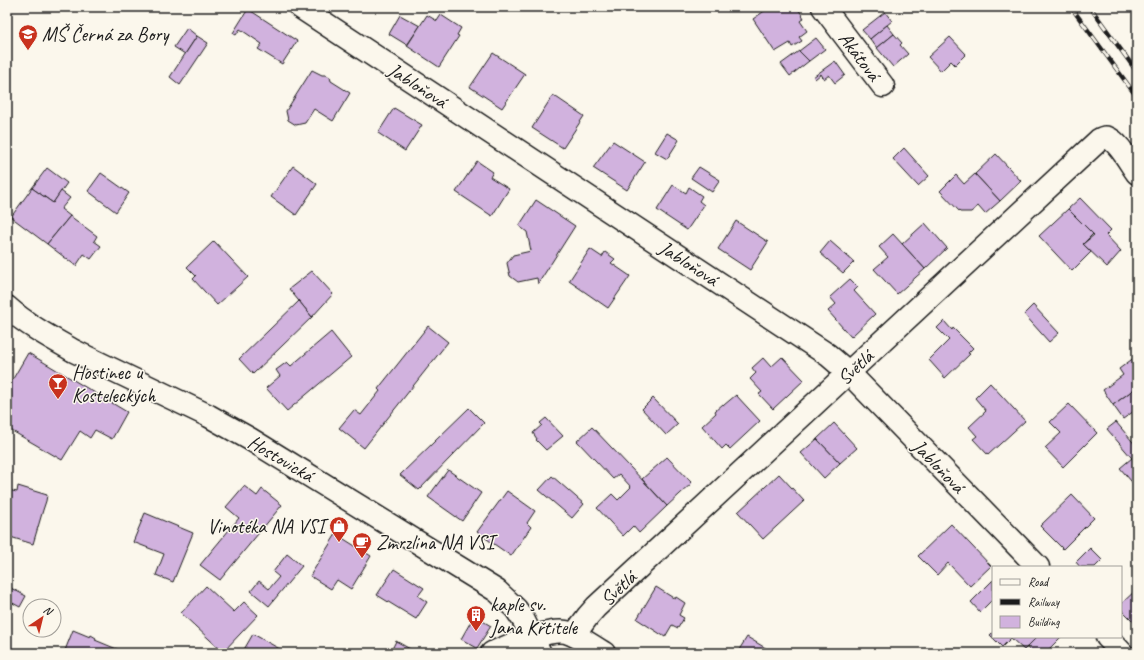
<svg xmlns="http://www.w3.org/2000/svg" width="1144" height="660" font-family="Caveat,sans-serif">
<style>
.building{fill:#d1b2de;stroke:#1c1c1c}
.lines{fill:none;stroke-linecap:round;stroke-linejoin:round}
.minor-casing{stroke:#1c1c1c;stroke-width:25}
.secondary-casing{stroke:#1c1c1c;stroke-width:25}
.minor{stroke:#fbf7ec;stroke-width:22}
.secondary{stroke:#fbf7ec;stroke-width:22}
.rail-casing{stroke:#1c1c1c;stroke-width:4.5}
.rail{stroke:#fbf7ec;stroke-width:3;stroke-dasharray:9;stroke-linecap:butt}
.labels{text-anchor:middle;stroke-width:3;stroke-linejoin:round;paint-order:stroke}
.poi-label{font-size:20px;fill:#1c1c1c;stroke:#fbf7ec;text-anchor:start}
.street-label{font-size:20px;fill:#1c1c1c;stroke:#fbf7ec}
</style>
<rect width="100%" height="100%" fill="#fbf7ec"/>
<filter id="ink" filterUnits="userSpaceOnUse"><feTurbulence type="fractalNoise" baseFrequency=".025" numOctaves="2"/><feDisplacementMap in="SourceGraphic" scale="8" xChannelSelector="R" yChannelSelector="G"/><feConvolveMatrix kernelMatrix="1 2 1 2 8 2 1 2 1" color-interpolation-filters="sRGB"/></filter>
<g filter="url(#ink)">
<g class="building">
<polygon points="770,7 797,7 804,18 800,21 807,31 799,37 802,41 792,47 790,43 775,52 753,19"/>
<polygon points="248,9 297,41 282,64 258,49 262,44 240,29 236,35 233,33"/>
<polygon points="885,12 892,21 870,39 862,30"/>
<polygon points="400,15 420,26 407,45 389,34"/>
<polygon points="427,15 437,21 441,15 461,28 457,35 459,36 439,67 407,46"/>
<polygon points="887,25 894,34 877,48 870,39"/>
<polygon points="187,28 197,36 185,54 174,47"/>
<polygon points="894,34 902,43 900,45 908,54 893,67 877,48"/>
<polygon points="197,36 208,43 180,85 170,77"/>
<polygon points="950,37 966,54 955,65 951,61 941,71 928,57"/>
<polygon points="816,38 825,49 809,61 799,51"/>
<polygon points="799,51 809,61 790,76 781,64"/>
<polygon points="493,53 525,74 502,108 470,87"/>
<polygon points="835,61 845,75 835,83 829,75 824,79 821,74 815,79 813,77"/>
<polygon points="312,70 322,75 326,75 330,77 331,81 350,93 333,121 314,109 305,123 296,125 288,120 286,111"/>
<polygon points="553,95 584,116 563,148 532,128"/>
<polygon points="394,108 422,125 405,151 378,133"/>
<polygon points="667,133 679,140 667,159 655,152"/>
<polygon points="613,141 645,162 627,190 593,168"/>
<polygon points="904,148 929,176 918,186 893,159"/>
<polygon points="996,154 1021,181 1000,201 975,174"/>
<polygon points="477,161 493,172 490,177 509,189 492,216 456,192"/>
<polygon points="293,166 317,184 296,215 271,197"/>
<polygon points="699,167 720,180 712,192 691,178"/>
<polygon points="47,168 67,183 53,203 32,188"/>
<polygon points="101,173 129,193 116,212 88,191"/>
<polygon points="975,174 1000,201 985,214 978,206 971,212 960,212 940,191 956,175 964,184"/>
<polygon points="673,185 686,193 689,187 702,196 699,201 704,205 687,230 657,210"/>
<polygon points="32,188 53,203 61,191 70,198 61,209 70,216 47,244 11,217"/>
<polygon points="1080,198 1111,230 1106,235 1121,251 1107,267 1083,244 1094,235 1068,209"/>
<polygon points="536,200 575,226 538,284 537,278 518,282 510,276 507,263 513,255 531,251 527,232 519,226"/>
<polygon points="1068,209 1093,234 1083,244 1091,252 1072,271 1039,236"/>
<polygon points="70,216 97,236 94,241 101,246 91,259 84,254 76,266 47,244"/>
<polygon points="736,221 768,242 750,270 718,249"/>
<polygon points="925,223 947,248 925,269 902,244"/>
<polygon points="893,234 925,269 897,294 874,269 888,257 879,247"/>
<polygon points="214,241 248,277 217,305 193,279 196,276 187,267"/>
<polygon points="830,241 854,262 843,273 820,253"/>
<polygon points="590,249 602,257 605,252 615,259 611,263 630,276 608,308 569,281"/>
<polygon points="312,271 333,294 312,317 289,289"/>
<polygon points="850,279 858,287 854,291 875,314 851,337 828,311 836,304 830,297"/>
<polygon points="299,301 312,317 253,374 239,359"/>
<polygon points="1033,305 1059,333 1049,342 1024,314"/>
<polygon points="944,321 952,330 953,328 973,348 968,353 970,354 945,378 929,360 949,340 937,328"/>
<polygon points="428,326 448,342 364,448 339,428 354,410 361,415 380,391 378,389"/>
<polygon points="331,332 351,357 287,411 266,388 280,376 276,370 287,362 291,366"/>
<polygon points="28,353 30,354 127,412 112,439 95,430 90,438 80,431 62,460 7,428 7,389"/>
<polygon points="782,357 804,380 773,409 759,394 762,392 750,379 756,373 752,368 763,358 771,367"/>
<polygon points="1135,357 1137,361 1137,369 1133,372 1137,377 1137,387 1113,405 1103,390 1123,375 1119,369"/>
<polygon points="990,383 1025,421 988,455 973,439 977,436 969,427 986,411 975,398"/>
<polygon points="1137,387 1137,409 1123,419 1113,405"/>
<polygon points="736,395 760,421 730,449 726,445 722,449 702,426 716,413 715,411 723,404 724,405"/>
<polygon points="653,398 678,424 666,435 642,409"/>
<polygon points="1069,404 1097,433 1063,467 1045,448 1061,433 1050,422"/>
<polygon points="469,408 484,423 419,490 400,475"/>
<polygon points="546,418 563,436 546,450 536,440 537,439 533,433 542,425 540,423"/>
<polygon points="1116,422 1137,447 1137,464 1107,429"/>
<polygon points="834,423 857,448 840,463 817,439"/>
<polygon points="592,427 667,506 639,533 633,526 623,536 597,508 612,494 618,500 631,487 619,474 613,479 577,441"/>
<polygon points="817,439 840,463 824,478 801,453"/>
<polygon points="667,457 692,483 667,506 642,479"/>
<polygon points="1132,458 1137,464 1137,488 1120,468"/>
<polygon points="448,470 481,493 462,521 428,497"/>
<polygon points="779,474 804,501 763,539 738,512"/>
<polygon points="552,476 584,504 572,518 539,490"/>
<polygon points="18,486 47,495 46,501 43,510 33,544 7,536 7,492 8,490 17,492"/>
<polygon points="244,486 257,496 262,489 282,505 220,580 200,565 239,518 226,507"/>
<polygon points="507,491 535,511 527,523 531,527 511,556 477,532"/>
<polygon points="1072,495 1094,518 1063,549 1040,526"/>
<polygon points="145,513 193,533 173,582 156,575 164,554 133,542"/>
<polygon points="951,524 991,566 970,586 948,563 937,575 918,556"/>
<polygon points="336,534 371,556 351,589 337,580 331,589 310,576"/>
<polygon points="1090,548 1102,560 1095,567 1080,567 1076,562"/>
<polygon points="287,554 302,566 269,606 251,591 259,581 269,589 279,577 273,572"/>
<polygon points="394,569 424,588 418,596 427,602 416,619 377,595"/>
<polygon points="993,580 993,599 980,612 971,602"/>
<polygon points="7,586 26,596 20,607 7,600"/>
<polygon points="206,586 234,612 244,602 258,615 223,652 181,613"/>
<polygon points="656,587 675,599 676,597 685,603 679,615 684,618 678,628 672,625 665,637 637,619"/>
<polygon points="1137,589 1137,625 1121,609 1121,604"/>
<polygon points="474,616 491,626 477,648 461,639"/>
<polygon points="73,630 90,637 91,635 96,638 95,640 119,650 117,653 64,653"/>
<polygon points="993,632 993,637 1037,637 1024,650 1011,638 1002,647 990,635"/>
<polygon points="253,634 287,653 242,653"/>
<polygon points="747,637 774,653 737,653"/>
<polygon points="1037,637 1061,637 1047,651 1048,653 1032,653 1027,647"/>
<polygon points="396,641 417,653 390,653"/>
</g>
<g class="lines">
<g class="minor-casing">
<g id="minor">
<polyline points="300,7 828,355 849,373 1038,567"/>
<polyline points="823,7 883,86"/>
<path d="M574,635l14,-19 8,-9 503,-467c3,-2 6,-3 9,-2 11,4 22,26 29,35"/>
<polyline points="1107,637 1122,653"/>
<path d="M492,653c17,-7 55,-25 74,-21 13,4 26,14 38,21"/>
</g>
</g>
<g class="secondary-casing">
<path id="secondary" d="M7,307c20,18 44,31 67,44l135,65 41,23 247,152 19,18 8,12 16,32"/>
</g>
<use href="#minor" class="minor"/>
<use href="#secondary" class="secondary"/>
<g class="rail-casing">
<g id="rail">
<polyline points="1071,7 1137,97"/>
<polyline points="1090,7 1137,72"/>
</g>
</g>
<use href="#rail" class="rail"/>
</g>
</g>
<defs>
<g id="school-pin" transform="scale(1)"><path d="M0 17L-7.5 6A9.5 9.5 0 1 1 7.5 6Z" fill="#c8321e" stroke="#fbf7ec"/><path d="M0-5L7-2L0 1L-7-2ZM-4 1L0 2.5L4 1V4Q0 6-4 4Z" fill="#fff"/></g>
<g id="bar-pin" transform="scale(1)"><path d="M0 17L-7.5 6A9.5 9.5 0 1 1 7.5 6Z" fill="#c8321e" stroke="#fbf7ec"/><path d="M-6-5H6L.8 .8V4.5H3.5V6h-7V4.5H-.8V.8Z" fill="#fff"/></g>
<g id="shop-pin" transform="scale(1)"><path d="M0 17L-7.5 6A9.5 9.5 0 1 1 7.5 6Z" fill="#c8321e" stroke="#fbf7ec"/><path d="M-5-2.5h2.3a2.7 3.5 0 0 1 5.4 0H5L5.5 6h-11ZM-1.5-2.5h3a1.5 2.3 0 0 0-3 0Z" fill="#fff"/></g>
<g id="cafe-pin" transform="scale(1)"><path d="M0 17L-7.5 6A9.5 9.5 0 1 1 7.5 6Z" fill="#c8321e" stroke="#fbf7ec"/><path d="M-5.5-4.5H6V0H3Q3 3.5 0 3.5H-2.5Q-5.5 3.5-5.5 0ZM3-3.2v2h1.7v-2ZM-6 4.5H4V6H-6Z" fill="#fff"/></g>
<g id="building-pin" transform="scale(1)"><path d="M0 17L-7.5 6A9.5 9.5 0 1 1 7.5 6Z" fill="#c8321e" stroke="#fbf7ec"/><path d="M-4-6H4V6H1V3H-1V6H-4ZM-2.5-4.3h1.7v1.8h-1.7ZM.8-4.3h1.7v1.8H.8ZM-2.5-1h1.7V.8h-1.7ZM.8-1h1.7V.8H.8Z" fill="#fff"/></g>
</defs>
<g fill-rule="evenodd">
<use href="#school-pin" x="28" y="34"/>
<use href="#bar-pin" x="58" y="383"/>
<use href="#shop-pin" x="339" y="526"/>
<use href="#cafe-pin" x="362" y="542"/>
<use href="#building-pin" x="476" y="615"/>
</g>
<g class="labels">
<g class="poi-label">
<text x="42" y="41">MŠ Černá za Bory</text>
<text x="72" y="379">Hostinec u<tspan x="72" dy="23">Kosteleckých</tspan></text>
<text x="325" y="533" text-anchor="end">Vinotéka NA VSI</text>
<text x="376" y="549">Zmrzlina NA VSI</text>
<text x="490" y="611">kaple sv.<tspan x="490" dy="23">Jana Křtitele</tspan></text>
</g>
<g class="street-label">
<text transform="translate(860 56) rotate(53)" y="7">Akátová</text>
<text transform="translate(418 85) rotate(33)" y="7">Jabloňová</text>
<text transform="translate(689 263) rotate(33)" y="7">Jabloňová</text>
<text transform="translate(855 367) rotate(-43)" y="7">Světlá</text>
<text transform="translate(281 458) rotate(31)" y="7">Hostovická</text>
<text transform="translate(939 466) rotate(46)" y="7">Jabloňová</text>
<text transform="translate(618 588) rotate(-43)" y="7">Světlá</text>
</g>
</g>
<rect width="1144" height="660" fill="none" stroke="#fbf7ec" stroke-width="24"/>
<rect x="12" y="12" width="1120" height="636" fill="none" stroke="#1c1c1c" stroke-width="1.5" filter="url(#ink)"/>
<rect x="992" y="566" width="130" height="72" fill="#fbf7ec" stroke="#a29f99"/>
<rect x="1000" y="579" width="20" height="6" fill="#fbf7ec" stroke="#a29f99"/>
<text x="1028" y="586" font-size="12" fill="#1c1c1c">Road</text>
<rect x="1000" y="599" width="20" height="6" fill="#1c1c1c" stroke="#a29f99"/>
<text x="1028" y="606" font-size="12" fill="#1c1c1c">Railway</text>
<rect x="1000" y="616" width="20" height="12" fill="#d1b2de" stroke="#a29f99"/>
<text x="1028" y="626" font-size="12" fill="#1c1c1c">Building</text>
<g transform="translate(42 618) rotate(35)"><circle r="19" fill="#fbf7ec" stroke="#a29f99"/>
<path d="M0-3L7 15L0 10L-7 15Z" fill="#c8321e"/>
<text y="-6" font-size="11" font-weight="bold" text-anchor="middle" fill="#1c1c1c">N</text>
</g>
</svg>
